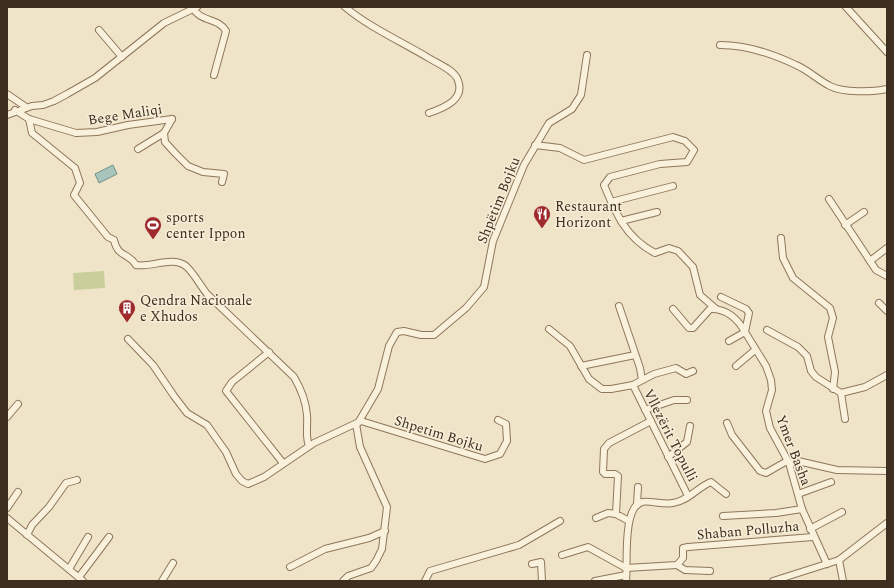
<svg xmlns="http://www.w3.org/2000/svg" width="894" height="588" font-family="Spectral,serif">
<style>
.green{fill:#c9cf9b}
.water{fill:#a9c4bc;stroke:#6f938a}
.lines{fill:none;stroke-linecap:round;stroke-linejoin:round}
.street-casing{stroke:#8d765c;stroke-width:8}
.street{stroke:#faf1dc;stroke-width:6}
.labels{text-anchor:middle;stroke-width:3;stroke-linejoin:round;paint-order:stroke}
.street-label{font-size:14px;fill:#3d2e20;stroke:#f7eed8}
.poi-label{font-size:14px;fill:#3d2e20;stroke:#f7eed8;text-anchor:start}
</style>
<rect width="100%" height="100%" fill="#f0e4c8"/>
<polygon class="green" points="104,271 105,288 74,290 73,273"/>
<polygon class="water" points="113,165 117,174 99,183 95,174"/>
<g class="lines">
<g class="street-casing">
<g id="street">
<path d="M345,7c24,20 55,34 82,50 9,6 24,11 30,21 10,21 -13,30 -28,35"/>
<polyline points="846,7 887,52"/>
<path d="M193,8c7,14 26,10 33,23l-12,44"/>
<polyline points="99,30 122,57"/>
<path d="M720,45c26,0 53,9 76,20 12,5 22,15 34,21 13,7 43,6 57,3"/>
<polyline points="7,94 26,107"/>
<polyline points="15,110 29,119 76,133 97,132 128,125 172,119"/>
<polyline points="7,115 32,106 43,105 54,101 67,94 95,78 164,23 197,7"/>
<path d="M29,119l3,14 43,35 5,15 -6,12 34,42 6,3c4,18 14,12 22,25 15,3 38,-10 51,2 8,8 13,18 20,27l87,83c7,12 12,25 13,38 1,11 -2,21 2,31"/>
<polyline points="172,119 164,133 165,142 175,153 188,166 203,172 224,174 222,182"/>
<path d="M535,145l25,3 24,12 89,-23 12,4 9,9 -7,12 -27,2 -50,13 -6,8c12,29 22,53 51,68l14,-5 9,3 15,16 7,28 15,13"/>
<polyline points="138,149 164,133"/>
<polyline points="829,199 876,270 887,276"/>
<polyline points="611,202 673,186"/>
<polyline points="621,221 657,212"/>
<polyline points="845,225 864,212"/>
<polyline points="781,238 783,258 793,278 830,308 833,318 828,337 835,372 833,389"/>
<polyline points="870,261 887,248"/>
<polyline points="721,297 746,309 749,313 745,332 766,366 771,380 772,390 766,411 770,428 789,463 802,509 827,564"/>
<polyline points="879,303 887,311"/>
<polyline points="619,306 640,368 642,380"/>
<path d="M673,309l16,19h4l17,-19c16,-1 28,10 35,23l-16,9"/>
<polyline points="549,329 570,346 589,379 602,389 611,389 633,385 654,374 676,368 686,374 693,371"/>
<polyline points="767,330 798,347 807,356 811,371 816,377 841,393 865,387 887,375"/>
<polyline points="128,339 153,365 174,396 187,413 207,425 226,452 236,474 242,481 248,484 264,477 314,443 361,421 485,459 500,454 507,441 506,424 498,420"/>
<polyline points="269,352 232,382 226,391 283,463"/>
<polyline points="581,366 635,355"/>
<polyline points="736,366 755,350"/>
<polyline points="633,385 688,496"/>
<polyline points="841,393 845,419"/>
<polyline points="645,410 674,400 687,400"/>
<polyline points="7,417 18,404"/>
<polyline points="358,423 378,389 389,346 397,332 404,331 421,335 434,335 466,308 484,287 493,241 524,165 549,123 572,109 581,95 587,55"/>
<polyline points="727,423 732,435 760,471 766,473 787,461"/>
<polyline points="668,457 687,442 690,426"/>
<polyline points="789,463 798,461 837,470 887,471"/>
<polyline points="798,494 831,482"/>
<polyline points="637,505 638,487"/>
<polyline points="7,508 18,492"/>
<polyline points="723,516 776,513 802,509"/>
<polyline points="7,518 83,581"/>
<polyline points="596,518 608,513 616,514"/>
<polyline points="629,521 616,514 618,476 615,474 605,474 603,472 604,449 609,443 651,421"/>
<polyline points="810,529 842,512"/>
<polyline points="27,535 32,525 49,507 66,483 77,480"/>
<polyline points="562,555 588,547 626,568 677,565 683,558 683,548 688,547 813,537"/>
<polyline points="839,560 843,581"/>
<polyline points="532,564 541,562 542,581"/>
<polyline points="677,565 685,570 710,571"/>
<polyline points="290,567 325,549 369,538 385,531"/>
<polyline points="69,569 88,537"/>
<polyline points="79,577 109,537"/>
<polyline points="162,581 173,563"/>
<polyline points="343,581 348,576 371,568 376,561 382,549 387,507 360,447 356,424"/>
<polyline points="425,581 430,571 519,545 560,521"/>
<polyline points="595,581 626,575"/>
<path d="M626,581c2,-16 -4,-74 16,-79 6,-2 22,3 31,1 15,-2 25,-16 38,-21l15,12"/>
<polyline points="773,581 839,560 887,523"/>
</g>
</g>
<use href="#street" class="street"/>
</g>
<defs>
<g id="restaurant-pin" transform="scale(0.9)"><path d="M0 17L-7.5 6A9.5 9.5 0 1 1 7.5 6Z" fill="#9e2a2b" stroke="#f7eed8"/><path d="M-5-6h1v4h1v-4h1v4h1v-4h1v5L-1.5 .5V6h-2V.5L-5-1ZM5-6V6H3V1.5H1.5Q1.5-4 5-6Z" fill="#fff"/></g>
<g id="stadium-pin" transform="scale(0.9)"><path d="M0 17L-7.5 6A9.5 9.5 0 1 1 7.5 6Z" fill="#9e2a2b" stroke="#f7eed8"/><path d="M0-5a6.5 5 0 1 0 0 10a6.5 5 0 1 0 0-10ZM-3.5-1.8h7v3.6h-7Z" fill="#fff"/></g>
<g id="building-pin" transform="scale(0.9)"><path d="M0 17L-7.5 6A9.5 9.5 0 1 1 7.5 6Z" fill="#9e2a2b" stroke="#f7eed8"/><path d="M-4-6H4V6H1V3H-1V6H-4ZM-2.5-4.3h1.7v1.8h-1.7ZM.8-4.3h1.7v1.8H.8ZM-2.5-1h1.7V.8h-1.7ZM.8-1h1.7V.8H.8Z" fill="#fff"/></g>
</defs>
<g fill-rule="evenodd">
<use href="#restaurant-pin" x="542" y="214"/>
<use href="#stadium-pin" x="153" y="225"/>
<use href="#building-pin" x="127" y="308"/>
</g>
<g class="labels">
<g class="street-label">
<text transform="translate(125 114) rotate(-9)" y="5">Bege Maliqi</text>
<text transform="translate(498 200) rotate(-68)" y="5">Shpëtim Bojku</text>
<text transform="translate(439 433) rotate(17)" y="5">Shpetim Bojku</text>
<text transform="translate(671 435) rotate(63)" y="5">Vllezërit Topulli</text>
<text transform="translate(794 450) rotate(69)" y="5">Ymer Basha</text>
<text transform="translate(748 530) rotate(-5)" y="5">Shaban Polluzha</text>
</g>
<g class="poi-label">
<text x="555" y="211">Restaurant<tspan x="555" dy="16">Horizont</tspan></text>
<text x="166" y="222">sports<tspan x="166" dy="16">center Ippon</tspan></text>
<text x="140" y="305">Qendra Nacionale<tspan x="140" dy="16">e Xhudos</tspan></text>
</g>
</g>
<rect width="894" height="588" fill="none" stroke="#3d2e20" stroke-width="16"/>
</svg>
